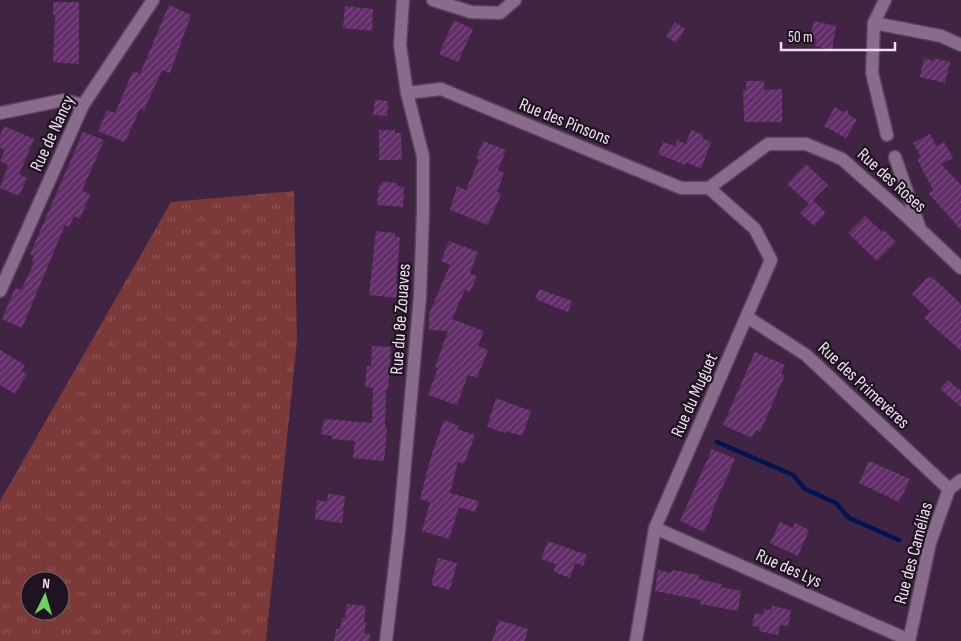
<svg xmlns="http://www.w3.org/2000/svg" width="961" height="641" font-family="'Sofia Sans Condensed',sans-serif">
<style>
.grass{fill:url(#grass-tufts);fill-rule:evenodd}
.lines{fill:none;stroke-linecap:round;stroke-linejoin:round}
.stream{stroke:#001451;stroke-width:4.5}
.building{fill:url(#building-hatch)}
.street-casing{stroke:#59435c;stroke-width:15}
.street{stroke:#896b8c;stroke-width:12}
.labels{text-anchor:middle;stroke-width:4.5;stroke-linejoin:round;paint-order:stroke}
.street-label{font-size:18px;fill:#eedef0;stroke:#1f1320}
</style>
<defs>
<pattern id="grass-tufts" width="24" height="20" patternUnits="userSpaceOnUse" patternTransform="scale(1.25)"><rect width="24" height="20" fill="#7b3937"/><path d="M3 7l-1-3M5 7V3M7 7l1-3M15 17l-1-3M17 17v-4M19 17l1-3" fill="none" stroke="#8e5554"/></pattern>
<pattern id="building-hatch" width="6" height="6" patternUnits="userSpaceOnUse" patternTransform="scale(1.25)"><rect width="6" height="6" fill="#622d69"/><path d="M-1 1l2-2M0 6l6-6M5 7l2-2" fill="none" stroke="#794b7f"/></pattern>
</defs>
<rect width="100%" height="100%" fill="#3f2542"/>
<path class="grass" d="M294,191l3,150 -31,300h-266v-140l171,-299zM30,581h30v30h-30z"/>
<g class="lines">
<polyline class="stream" points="717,442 793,475 805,489 836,503 849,518 899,540"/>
</g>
<g class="building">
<polygon points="53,2 79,2 79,64 53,62 55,16 53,15"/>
<polygon points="169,5 191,15 170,73 162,70 144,110 140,109 126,140 125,140 124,142 98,131 107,110 115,113 133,71 140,74"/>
<polygon points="345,6 373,9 372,31 343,28"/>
<polygon points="454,20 473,29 458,62 439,54"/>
<polygon points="814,21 836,26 832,50 815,46 816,39 810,38"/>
<polygon points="675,22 685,29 676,43 666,36"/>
<polygon points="924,58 934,61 934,58 950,62 945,83 920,77"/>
<polygon points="746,81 764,81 764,90 782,89 782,122 744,122 743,90 746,90"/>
<polygon points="375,100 388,101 387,116 373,115"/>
<polygon points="835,107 842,112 848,110 849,115 857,120 846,138 824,126"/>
<polygon points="4,126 34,139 21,170 20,175 27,178 19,196 0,188 8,165 0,161 5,150 0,148 0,136"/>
<polygon points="379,130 395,130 395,133 401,133 402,160 379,160"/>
<polygon points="691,130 703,135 702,138 711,142 701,169 686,162 685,165 658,154 663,142 675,146 677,140 686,144"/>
<polygon points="83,132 104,140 82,191 90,194 80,219 74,216 69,227 65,225 22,328 2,319 15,288 21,290 34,263 32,262 34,256 30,254"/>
<polygon points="930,134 936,146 944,142 953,158 941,164 961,185 961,230 929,194 933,190 917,159 921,157 913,143"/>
<polygon points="483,141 506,150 498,170 504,173 497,192 501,194 488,225 450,210 457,186 466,190 479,159 476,158"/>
<polygon points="806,164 828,185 813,200 826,213 814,226 800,213 809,204 787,184"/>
<polygon points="382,182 397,183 397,186 404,187 403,207 377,205 379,185 382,185"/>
<polygon points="865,216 882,232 884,230 896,242 877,261 848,233"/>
<polygon points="376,231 395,233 395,236 400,237 396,283 399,283 397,298 369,295"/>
<polygon points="449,241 478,252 470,273 477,276 470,292 465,290 452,319 484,331 478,346 488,350 477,378 468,375 457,405 428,395 438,368 435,367 448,331 429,330 429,314 450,265 441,261"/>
<polygon points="932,277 961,304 961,351 924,318 930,311 912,294 927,278"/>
<polygon points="539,289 572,301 568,312 535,299"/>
<polygon points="372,346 391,347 388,389 386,389 385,424 387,430 384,461 353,458 355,441 332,439 332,436 321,434 324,419 372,423 373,388 365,387 367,366 371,366"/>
<polygon points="0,350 25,365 21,371 27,374 15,394 0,385"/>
<polygon points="755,352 785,365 781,374 785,375 760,432 756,430 752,438 723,425"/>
<polygon points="948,380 961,391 961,407 940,389"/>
<polygon points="496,398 531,411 522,436 506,431 505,433 487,427"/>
<polygon points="444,420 459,426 457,429 475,435 464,464 458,462 450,493 479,501 475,512 459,507 449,539 422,531 430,502 420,499 432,453"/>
<polygon points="712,449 735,459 715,504 712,513 713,513 704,532 680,521"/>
<polygon points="869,461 910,479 899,502 859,483"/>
<polygon points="328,494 345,496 342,523 315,519 317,500 327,502"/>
<polygon points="780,522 793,528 795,523 809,530 798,556 770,543"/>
<polygon points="548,541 587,555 583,566 575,563 570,578 554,572 556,564 541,559"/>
<polygon points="438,558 457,563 450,590 431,585"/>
<polygon points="658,570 671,573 672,570 699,575 698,579 722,584 721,587 741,591 738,611 700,604 701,600 655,591"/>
<polygon points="347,604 366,606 364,622 366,622 364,633 370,634 369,641 334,641 336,629 340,629 342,618 345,618"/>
<polygon points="772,606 791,610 788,626 780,625 778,635 759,631 760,627 752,626 755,613 763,615 764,609 771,610"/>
<polygon points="499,620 528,629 525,641 492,641"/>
</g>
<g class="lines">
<g class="street-casing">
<g id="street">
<polyline points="433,0 471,12 500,13 515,0"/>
<polyline points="885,0 874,23 872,73 887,135"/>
<polyline points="874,23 941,36 961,45"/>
<polyline points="407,93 441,89 681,188 709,188"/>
<polyline points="0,113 64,100 83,105"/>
<polyline points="895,157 919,226"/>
<polyline points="709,188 768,144 806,144 842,159 904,214 961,268"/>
<polyline points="0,291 83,105 153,0"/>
<polyline points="747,317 806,355 949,489"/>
<polyline points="655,528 909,640"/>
<polyline points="386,641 399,531 420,296 423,213 423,156 407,93 400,45 403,0"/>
<polyline points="636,641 655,528 771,260 755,229 709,188"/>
<polyline points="909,641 930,543 949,489 961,480"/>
</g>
</g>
<use href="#street" class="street"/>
</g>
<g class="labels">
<g class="street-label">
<text transform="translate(565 121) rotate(22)" y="6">Rue des Pinsons</text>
<text transform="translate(52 133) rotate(-65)" y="6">Rue de Nancy</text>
<text transform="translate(892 180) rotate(42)" y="6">Rue des Roses</text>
<text transform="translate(400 319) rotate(-86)" y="6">Rue du 8e Zouaves</text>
<text transform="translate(864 385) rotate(43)" y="6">Rue des Primevères</text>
<text transform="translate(694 395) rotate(-66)" y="6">Rue du Muguet</text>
<text transform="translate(913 553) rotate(-75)" y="6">Rue des Camélias</text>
<text transform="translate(789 568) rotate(24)" y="6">Rue des Lys</text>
</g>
</g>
<g transform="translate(45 596) rotate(5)"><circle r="24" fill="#1f1320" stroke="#726473"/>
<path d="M0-4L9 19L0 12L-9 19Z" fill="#69d464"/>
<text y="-8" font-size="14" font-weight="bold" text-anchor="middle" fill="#eedef0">N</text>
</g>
<path d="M781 42v8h114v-8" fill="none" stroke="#eedef0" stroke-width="2.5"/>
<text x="788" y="42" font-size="15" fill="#eedef0" stroke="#1f1320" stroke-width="4" paint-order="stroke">50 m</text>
</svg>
